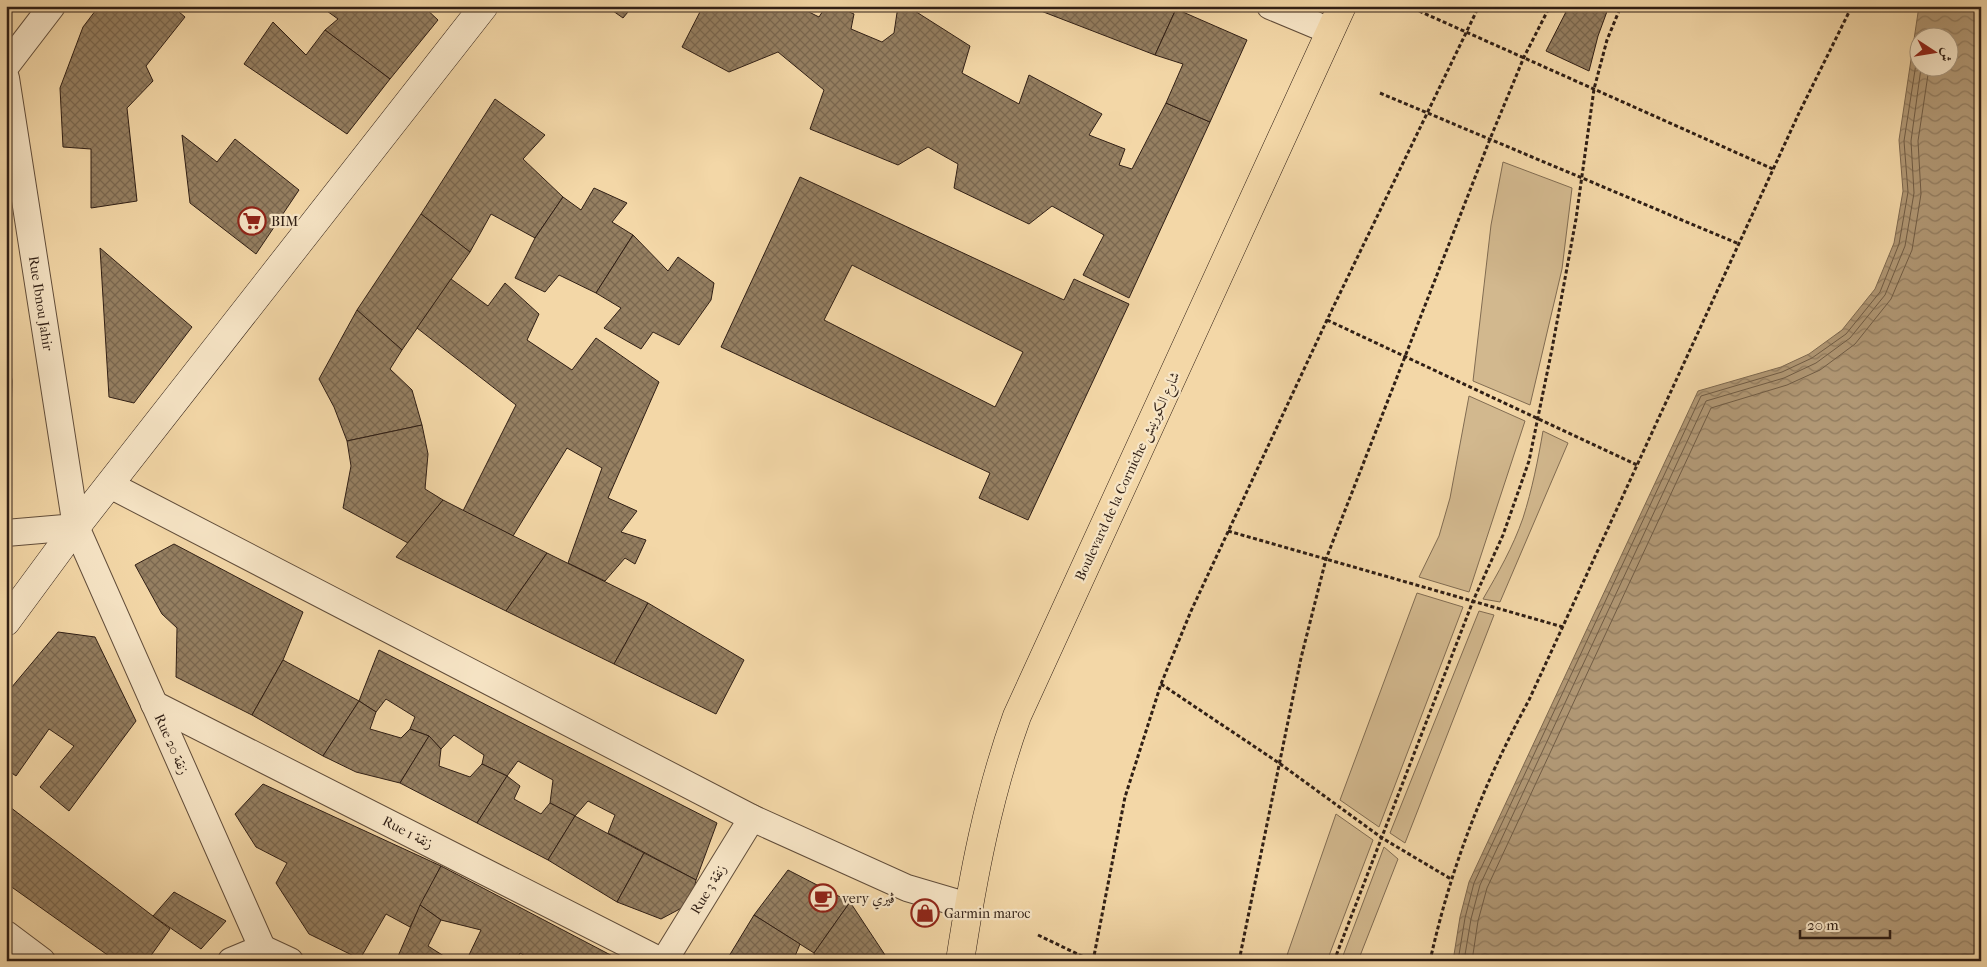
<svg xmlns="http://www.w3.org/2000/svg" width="1987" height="967" font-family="'IM FELL French Canon',Amiri,serif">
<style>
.grass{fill:#d2b88e;stroke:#816c52}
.water{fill:url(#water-waves);stroke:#7d684f;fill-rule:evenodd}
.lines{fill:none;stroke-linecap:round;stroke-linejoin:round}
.shore{stroke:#705c45;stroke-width:1}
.building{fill:url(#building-cross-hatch);stroke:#301f15;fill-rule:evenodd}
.street-casing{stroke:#614d3a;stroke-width:28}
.secondary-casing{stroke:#301f15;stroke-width:29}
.primary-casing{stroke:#301f15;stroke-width:29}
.path{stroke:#301f15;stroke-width:3;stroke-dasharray:4 2.5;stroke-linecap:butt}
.street{stroke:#f7e5c6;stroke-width:26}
.secondary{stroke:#f7e5c6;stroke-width:28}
.primary{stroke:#f3d7a7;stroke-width:28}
.labels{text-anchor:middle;stroke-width:4.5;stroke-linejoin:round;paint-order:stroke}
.poi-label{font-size:14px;fill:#301f15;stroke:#f7e5c6;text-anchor:start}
.street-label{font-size:14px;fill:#301f15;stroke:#f7e5c6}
</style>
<defs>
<pattern id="water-waves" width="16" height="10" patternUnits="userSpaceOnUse" patternTransform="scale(1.25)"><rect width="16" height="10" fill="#b19875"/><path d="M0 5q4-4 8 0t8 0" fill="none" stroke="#907b5f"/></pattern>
<pattern id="building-cross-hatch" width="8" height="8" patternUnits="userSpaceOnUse" patternTransform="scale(1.25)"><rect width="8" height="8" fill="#957f61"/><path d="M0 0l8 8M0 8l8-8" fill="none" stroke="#7a674f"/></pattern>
</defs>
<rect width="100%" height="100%" fill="#f3d7a7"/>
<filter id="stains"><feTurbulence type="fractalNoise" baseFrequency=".004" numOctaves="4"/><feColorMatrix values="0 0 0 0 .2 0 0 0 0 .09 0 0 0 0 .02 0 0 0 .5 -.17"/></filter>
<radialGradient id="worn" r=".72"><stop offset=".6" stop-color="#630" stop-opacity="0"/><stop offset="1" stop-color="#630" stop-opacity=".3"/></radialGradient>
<g class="grass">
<polygon points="1503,162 1572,188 1562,269 1530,405 1473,381 1491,225"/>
<polygon points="1469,396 1525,421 1469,592 1419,577 1439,536 1450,498"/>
<path d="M1543,431l25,12 -68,159 -17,-3c15,-26 30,-52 40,-81 9,-28 15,-58 20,-87z"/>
<polygon points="1417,593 1463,607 1379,827 1340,800"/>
<polygon points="1479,611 1494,615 1405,843 1390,833"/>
<polygon points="1336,814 1373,840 1327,961 1285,961"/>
<polygon points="1384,847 1398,859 1358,961 1341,961"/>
</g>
<path class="water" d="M1919,6h62v955h-528l7,-44 9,-35 229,-491 83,-24 28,-13 33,-24 33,-41 19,-46 9,-52 -4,-51zM1920,38h30v30h-30z"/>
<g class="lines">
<g class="shore">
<polyline points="1458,961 1465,918 1474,883 1701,396 1782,372 1812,358 1846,334 1880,292 1899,244 1908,192 1904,141 1920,38"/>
<polyline points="1464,961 1471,919 1480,885 1706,401 1784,378 1816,363 1850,338 1885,295 1905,246 1914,193 1911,141 1921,68"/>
<polyline points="1472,961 1478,921 1487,888 1711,408 1787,385 1820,370 1855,344 1891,299 1912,250 1921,194 1918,141 1929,68"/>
</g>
</g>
<g class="building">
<polygon points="99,6 172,6 185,17 146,66 153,81 127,108 137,201 91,208 91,149 63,147 60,88 83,27"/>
<polygon points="320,6 423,6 438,20 390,79 325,30 338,19"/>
<polygon points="606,6 633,6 623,18"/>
<polygon points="703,6 810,6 807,11 819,17 826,6 836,6 854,14 851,29 882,42 894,33 898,6 907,6 970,46 962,73 1019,104 1029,75 1102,114 1089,135 1125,149 1119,165 1132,169 1166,103 1210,122 1129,298 1083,275 1104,235 1052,206 1029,224 954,188 958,164 928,147 898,165 810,129 824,90 778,52 729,72 682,47"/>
<polygon points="1028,6 1170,6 1176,9 1155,55"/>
<polygon points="1569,6 1609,6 1598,36 1589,71 1546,51"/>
<polygon points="1176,9 1247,40 1210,122 1166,103 1183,64 1155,55"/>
<polygon points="273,22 306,55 325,30 390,79 347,134 244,64"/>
<polygon points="495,99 545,135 523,159 563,197 535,238 491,214 470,252 421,214"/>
<polygon points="182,135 217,162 235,139 299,190 256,254 190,203"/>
<path d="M800,177l264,123 10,-21 55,25 -101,216 -49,-22 11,-25 -269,-126zM852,265l171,87 -28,55 -171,-87z"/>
<polygon points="594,188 627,203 612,222 633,235 596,293 559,275 545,292 515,278 535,238 563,197 581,210"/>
<polygon points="421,214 470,252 402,350 357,310"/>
<polygon points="633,235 668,271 678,257 714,283 711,300 679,345 653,332 641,349 604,328 621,308 596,293"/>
<polygon points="100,248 192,327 134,403 109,397"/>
<polygon points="451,279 488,306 505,283 539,314 527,340 572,370 596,338 659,382 608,498 637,511 621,532 646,540 635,564 625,558 605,581 568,563 602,468 567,448 513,536 463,511 516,405 417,328"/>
<polygon points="357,310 402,350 390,369 412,390 422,425 347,441 334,407 319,379"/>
<polygon points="6,335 12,381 6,381"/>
<polygon points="6,381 12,381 9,493 6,493"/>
<polygon points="422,425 428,454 425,489 443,500 408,543 343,508 351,466 347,441"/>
<polygon points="443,500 547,553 506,611 396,557"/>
<polygon points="174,544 303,612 283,660 252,715 176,677 177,628 162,614 135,565"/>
<polygon points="547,553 648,603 614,664 506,611"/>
<polygon points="648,603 744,660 716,714 614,664"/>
<polygon points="58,632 95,637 136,721 69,811 40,787 74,746 49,729 16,776 6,769 6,694"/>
<polygon points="379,650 717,823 696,880 608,833 615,815 588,801 575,816 550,803 553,780 518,761 507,776 482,764 484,755 454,735 441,749 429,736 410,729 415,717 386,699 376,712 359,701"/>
<polygon points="283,660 359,701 323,756 252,715"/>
<polygon points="359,701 376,712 370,729 401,738 410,729 429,736 400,783 356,772 323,756"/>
<polygon points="429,736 441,749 439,766 470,777 482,764 507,776 477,823 400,783"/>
<polygon points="507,776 520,786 514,799 541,814 550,803 575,816 548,860 477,823"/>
<polygon points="263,784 441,866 410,927 386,914 360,959 309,934 276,883 287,863 256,847 235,814"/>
<polygon points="6,804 170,929 147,961 116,961 6,883"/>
<polygon points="575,816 644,853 617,902 548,860"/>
<polygon points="644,853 696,880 691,903 661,919 617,902"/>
<polygon points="441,866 622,961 534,961 520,953 516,961 484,961 469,955 481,930 441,920 420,905"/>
<polygon points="788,870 850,902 814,953 754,915"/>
<polygon points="174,892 226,921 201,949 153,916"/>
<polygon points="850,902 889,961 815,961 814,953"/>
<polygon points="420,905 441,920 428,946 447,958 445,961 396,961"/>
<polygon points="754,915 800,944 793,961 726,961"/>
<polygon points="469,955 484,961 465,961"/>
</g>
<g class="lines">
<g class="street-casing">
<g id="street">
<polyline points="1270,6 1330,31"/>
<polyline points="6,66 52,6"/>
<path id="s1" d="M6,78l70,449 192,434"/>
<polyline points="110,485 752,818 907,888 968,906"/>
<polyline points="6,533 76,527"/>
<polyline points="154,704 661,961"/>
<polyline points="6,934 42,961"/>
<polyline points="231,961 262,948 290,961"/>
<polyline points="664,961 752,818"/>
</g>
</g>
<g class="secondary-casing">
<polyline id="secondary" points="6,622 76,527 484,6"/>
</g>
<g class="primary-casing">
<path id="primary" d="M960,961c13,-84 28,-165 57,-245l325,-710"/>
</g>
<g class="path">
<polyline points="1419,11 1773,169"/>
<polyline points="1380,93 1739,244"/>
<polyline points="1327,320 1637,465"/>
<polyline points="1228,531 1563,627"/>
<polyline points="1161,684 1279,763 1382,838 1451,879"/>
<polyline points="1038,935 1092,961"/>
<polyline points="1093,961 1125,797 1161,684 1191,611 1327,320 1479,6"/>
<polyline points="1239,961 1301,658 1326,559 1490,139 1524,57 1550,6"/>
<polyline points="1334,961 1473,601 1503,535 1529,461 1552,349 1576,219 1594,89 1607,40 1621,6"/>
<path d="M1430,961c21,-95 53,-176 99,-261l270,-587 53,-107"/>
</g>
<use href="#street" class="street"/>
<use href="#secondary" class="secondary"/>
<use href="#primary" class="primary"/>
</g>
<defs>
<g id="supermarket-ring" transform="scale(1.4375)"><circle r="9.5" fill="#f7e5c6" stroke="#8f2418" stroke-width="1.5"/><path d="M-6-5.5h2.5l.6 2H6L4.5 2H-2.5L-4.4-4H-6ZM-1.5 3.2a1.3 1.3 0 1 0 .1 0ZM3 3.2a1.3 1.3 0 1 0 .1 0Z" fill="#8f2418"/></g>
<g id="cafe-ring" transform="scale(1.4375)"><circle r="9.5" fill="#f7e5c6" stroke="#8f2418" stroke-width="1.5"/><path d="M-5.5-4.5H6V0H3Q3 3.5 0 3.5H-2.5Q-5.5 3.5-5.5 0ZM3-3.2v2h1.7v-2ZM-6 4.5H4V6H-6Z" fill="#8f2418"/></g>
<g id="shop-ring" transform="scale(1.4375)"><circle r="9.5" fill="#f7e5c6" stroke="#8f2418" stroke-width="1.5"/><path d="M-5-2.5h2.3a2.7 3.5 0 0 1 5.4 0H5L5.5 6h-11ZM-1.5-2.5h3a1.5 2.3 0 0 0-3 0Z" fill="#8f2418"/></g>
</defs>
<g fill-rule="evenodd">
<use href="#supermarket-ring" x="252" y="221"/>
<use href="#cafe-ring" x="823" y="898"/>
<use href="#shop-ring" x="925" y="913"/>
</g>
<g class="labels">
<g class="poi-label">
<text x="271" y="226">BIM</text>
<text x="842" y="903">very ڤيري</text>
<text x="944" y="918">Garmin maroc</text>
</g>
<g class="street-label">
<text dy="5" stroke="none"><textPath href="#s1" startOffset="228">Rue Ibnou Jahir</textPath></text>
<text transform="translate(1127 476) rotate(-65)" y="5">Boulevard de la Corniche شارع الكورنيش</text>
<text transform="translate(172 744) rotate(66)" y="5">Rue 20 زنقة</text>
<text transform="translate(408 832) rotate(27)" y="5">Rue 1 زنقة</text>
<text transform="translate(708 889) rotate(-59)" y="5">Rue 3 زنقة</text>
</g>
</g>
<rect width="1987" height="967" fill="none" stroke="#f3d7a7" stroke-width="25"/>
<rect x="8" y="8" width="1972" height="952" fill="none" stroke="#301f15" stroke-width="2.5"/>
<rect x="12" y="12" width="1962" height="942" fill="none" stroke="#301f15"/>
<g transform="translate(1934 52) rotate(102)"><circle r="24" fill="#f7e5c6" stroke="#a7967f"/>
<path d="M0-4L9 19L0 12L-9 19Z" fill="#8f2418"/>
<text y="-8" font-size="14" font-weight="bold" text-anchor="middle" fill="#301f15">ش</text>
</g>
<path d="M1800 930v8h90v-8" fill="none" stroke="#301f15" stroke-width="2.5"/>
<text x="1807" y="930" font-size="15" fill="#301f15" stroke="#f7e5c6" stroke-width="4" paint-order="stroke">20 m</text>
<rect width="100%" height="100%" filter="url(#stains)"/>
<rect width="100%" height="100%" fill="url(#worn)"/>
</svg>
